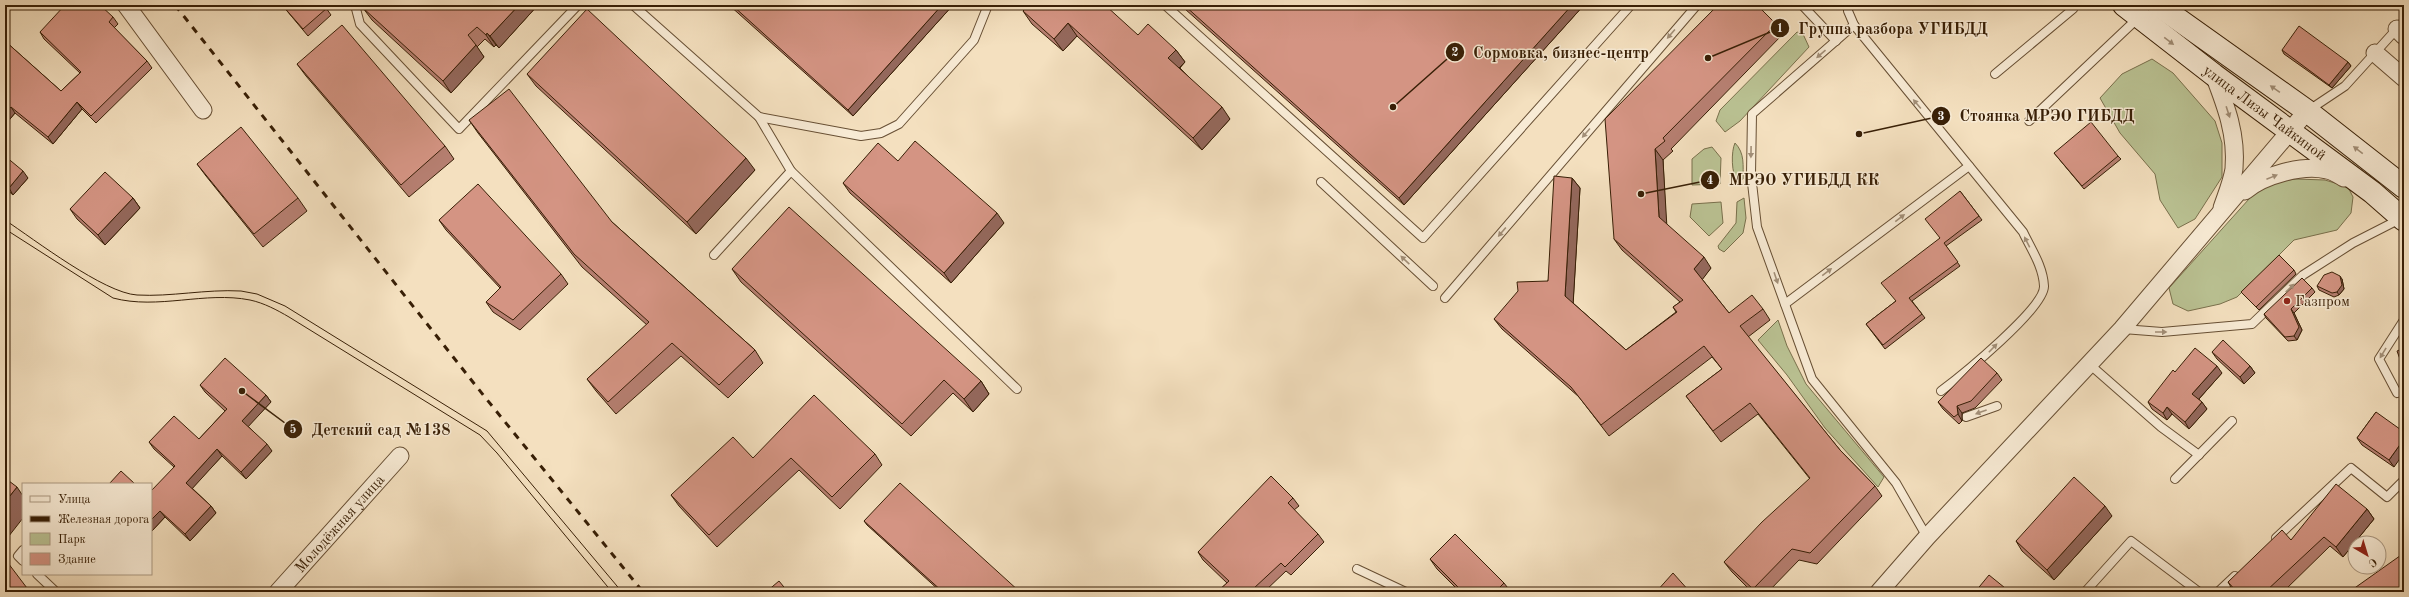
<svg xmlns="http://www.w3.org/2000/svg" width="2409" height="597" font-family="'Old Standard TT',serif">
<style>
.green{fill:#bac293;stroke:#79704c}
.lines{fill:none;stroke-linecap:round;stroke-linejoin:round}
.service-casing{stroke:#674f34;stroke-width:10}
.minor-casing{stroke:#674f34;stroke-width:19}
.secondary-casing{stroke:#381f06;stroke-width:24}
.service{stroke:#f8ebd5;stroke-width:8}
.minor{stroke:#f8ebd5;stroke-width:17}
.secondary{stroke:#f8ebd5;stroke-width:22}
.tram{stroke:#381f06;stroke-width:1}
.rail{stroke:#381f06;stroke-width:3;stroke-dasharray:7 7;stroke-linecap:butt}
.wall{fill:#b67f71;stroke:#381f06}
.shaded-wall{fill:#94685c;stroke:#381f06}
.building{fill:#d49483;stroke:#381f06}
.oneway{fill:#a28f78}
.poi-dot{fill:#8f2418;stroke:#f8ebd5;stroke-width:1.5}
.labels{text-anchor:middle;stroke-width:3;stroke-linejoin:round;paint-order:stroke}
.street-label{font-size:15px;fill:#381f06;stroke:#f8ebd5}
.poi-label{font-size:15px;fill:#381f06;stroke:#f8ebd5;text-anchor:start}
.leader{fill:none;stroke:#381f06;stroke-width:1.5}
.callout-dot{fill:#381f06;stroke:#f8ebd5;stroke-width:1.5}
.mark-label{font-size:12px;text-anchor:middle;font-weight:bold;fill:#fff}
.callout-label{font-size:16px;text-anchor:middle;font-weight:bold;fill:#381f06;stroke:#f8ebd5;stroke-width:3;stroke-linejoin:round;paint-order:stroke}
</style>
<rect width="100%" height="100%" fill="#f4e0bf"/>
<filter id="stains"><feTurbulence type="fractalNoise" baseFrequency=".005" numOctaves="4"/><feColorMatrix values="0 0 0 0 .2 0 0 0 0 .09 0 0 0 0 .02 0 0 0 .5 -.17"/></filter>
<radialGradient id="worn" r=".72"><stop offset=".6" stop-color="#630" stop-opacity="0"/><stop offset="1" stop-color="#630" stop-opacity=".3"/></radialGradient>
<g class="green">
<polygon points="1797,32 1803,34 1809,47 1740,121 1725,132 1716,121 1720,110"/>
<polygon points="2152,59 2173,73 2215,121 2222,143 2222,177 2195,219 2178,228 2160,200 2155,174 2120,133 2100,98 2122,74"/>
<path d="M1735,143c10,10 8,23 8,36l-5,2c-7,-6 -7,-30 -3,-38z"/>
<polygon points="1712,147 1721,158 1720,184 1692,185 1692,159 1704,149"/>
<polygon points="2296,179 2325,180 2348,187 2353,197 2351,213 2337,230 2294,240 2237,297 2220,304 2188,311 2173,304 2169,288 2258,189 2280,181"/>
<polygon points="1744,198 1746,218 1743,233 1724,252 1719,249 1718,246 1736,223 1737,202"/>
<polygon points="1721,202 1723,223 1709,236 1690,217 1692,204"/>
<polygon points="1778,320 1787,346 1806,384 1884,477 1878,487 1825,428 1787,375 1758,340"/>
</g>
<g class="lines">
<g class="service-casing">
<g id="service">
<polyline points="355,5 360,24 459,129 578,5"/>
<polyline points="633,5 759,117 861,136 881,133 899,124 974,40 988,5"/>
<polyline points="1165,5 1423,238 1631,5"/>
<polyline points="1802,5 1836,41"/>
<polyline points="1848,5 1848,11 1854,25"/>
<polyline points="1995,74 2073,9 2069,5"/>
<polyline points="2309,110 2345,86 2404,21"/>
<polyline points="759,117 791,171 1017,389"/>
<polyline points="2029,121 2138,18"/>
<polyline points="1321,182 1433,286"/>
<polyline points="714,255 791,171"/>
<polyline points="1445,298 1697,5"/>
<polyline points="1785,304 1969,166"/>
<polyline points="2404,320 2379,359 2397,393 2404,390"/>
<polyline points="2123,329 2162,332 2252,324 2303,275 2353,243 2400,219"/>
<polyline points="2088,363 2161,427 2199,455"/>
<polyline points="1966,417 1997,406"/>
<polyline points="2175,479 2232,421"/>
<path d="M1927,537l-31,-54 -84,-104 -55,-152 -6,-53 1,-60 102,-89 169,207c8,17 20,34 21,54 1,22 -83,90 -103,105"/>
<polyline points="2276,538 2351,468 2387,497 2404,480"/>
<polyline points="23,550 18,556 23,561"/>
<polyline points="1357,569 1406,592"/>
<polyline points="37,574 56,592"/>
<polyline points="147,592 169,592"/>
<polyline points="2085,592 2131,541 2199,592"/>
<polyline points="2218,592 2235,576"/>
</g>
</g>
<g class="minor-casing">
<g id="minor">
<polyline points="126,5 203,110"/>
<polyline points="2397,29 2404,36"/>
<polyline points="2375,53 2404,78"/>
<path d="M2214,75c12,31 23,60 20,94 -2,13 -8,27 -12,39"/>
<path d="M2245,191c18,-16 59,-27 82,-21 6,1 12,5 17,8"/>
<path id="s1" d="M278,592l122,-136"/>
<polyline points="1879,592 1927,537 2122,329 2307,111"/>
</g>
</g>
<g class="secondary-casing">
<g id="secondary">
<path id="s2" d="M2124,5l90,70 158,117 32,28"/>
<polyline points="2158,5 2307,111 2404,187"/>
</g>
</g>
<use href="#service" class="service"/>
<use href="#minor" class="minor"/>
<use href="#secondary" class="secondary"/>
<g class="tram">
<path d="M5,220c30,20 99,73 132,75 34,2 69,-6 104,-4l16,3 28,12 202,125 135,161"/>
<path d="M5,229l108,69c45,12 92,-7 137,2 14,3 27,10 39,17l191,118 17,18 115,139"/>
</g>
<polyline class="rail" points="175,5 484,396 643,592"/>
</g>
<g class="wall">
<polygon points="282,5 324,5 331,15 308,36"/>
<polygon points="366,5 538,5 499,48 496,45 494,47 485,39 477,47 484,57 451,93 372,20 363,8"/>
<polygon points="729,5 953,5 853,116"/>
<polygon points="1182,5 1584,5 1404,205 1185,9"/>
<polygon points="1718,5 1776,24 1783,34 1671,149 1673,151 1663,160 1666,224 1711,268 1702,279 1729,313 1763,309 1770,320 1748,337 1840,450 1875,486 1882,496 1817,564 1799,560 1768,592 1752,592 1732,572 1724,562 1810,479 1758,414 1721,442 1686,396 1722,369 1712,357 1609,436 1579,397 1502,329 1494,319 1548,281 1572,178 1580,188 1573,303 1626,350 1676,312 1673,307 1680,302 1622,250 1614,239"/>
<polygon points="1023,11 1138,35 1176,50 1185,62 1180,68 1230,119 1202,150 1077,36 1063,51 1032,24"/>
<polygon points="113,17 118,24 114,28 147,61 152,68 96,123 82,109 53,144 15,113 5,125 5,41 61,91 80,73 44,39 40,32"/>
<polygon points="2282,50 2348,62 2351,66 2332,88 2284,54"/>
<polygon points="297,64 445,146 454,159 409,197 306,76"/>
<polygon points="527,74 755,170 696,234 536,86"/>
<polygon points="469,120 612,222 755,350 763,363 728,398 681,356 616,414 596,391 587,379 647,325 582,267 478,133"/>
<polygon points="2054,153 2118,156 2121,159 2084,189"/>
<polygon points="5,156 28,178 13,195 5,188"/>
<polygon points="197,164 298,198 307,211 263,247 206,176"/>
<polygon points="843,183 1004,223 951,283 850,193"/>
<polygon points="1960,191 1982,220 1946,246 1960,266 1912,301 1925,318 1885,349 1866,324 1896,301 1940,238"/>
<polygon points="133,198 140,208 105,245 77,219 70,209"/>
<polygon points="439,220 561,274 568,284 520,330 493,312 486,302 500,288 446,230"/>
<polygon points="732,269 981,381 989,394 973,412 953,393 911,436 741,282"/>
<polygon points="2294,270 2296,274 2259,310 2241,292"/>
<polygon points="2342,279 2344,289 2339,295 2334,297 2319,290 2317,286"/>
<polygon points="2312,288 2315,292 2294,313 2302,330 2297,340 2288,341 2266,318 2264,314"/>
<polygon points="2212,352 2250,366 2255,373 2244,384 2217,359"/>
<polygon points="2175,372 2222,373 2199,399 2207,409 2189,429 2172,414 2167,420 2152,409 2148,402"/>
<polygon points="1997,373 2002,380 1975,408 1962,413 1962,421 1959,424 1943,409 1938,402"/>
<polygon points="200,385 266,395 271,402 248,426 272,451 246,479 222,456 192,488 211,506 216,513 190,541 165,517 151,532 174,467 154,449 149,442 199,439 225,411 205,392"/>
<polygon points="2376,412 2394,467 2362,445 2357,438"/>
<polygon points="875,454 882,465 840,509 799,470 717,547 679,506 671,495 753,458"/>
<polygon points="1293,498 1299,506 1294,510 1318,534 1324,542 1291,575 1286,571 1264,592 1217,592 1227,583 1203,560 1198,552"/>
<polygon points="2367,509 2374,519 2343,557 2330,546 2283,592 2234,592 2228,582 2291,540"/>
<polygon points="2112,516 2054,580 2022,551 2016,541"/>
<polygon points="864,521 1020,592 941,592 867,525"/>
<polygon points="1430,559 1504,583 1511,592 1460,592 1437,569"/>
</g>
<g class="shaded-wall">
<polygon points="519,5 538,5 499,48 490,36"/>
<polygon points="942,5 953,5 853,116 848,110"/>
<polygon points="1572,5 1584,5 1404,205 1399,198"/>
<polygon points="1068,23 1077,36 1063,51 1054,39"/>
<polygon points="487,33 496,45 494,47 486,35"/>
<polygon points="476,45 484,57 451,93 443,81"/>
<polygon points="1176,50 1185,62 1177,70 1168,58"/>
<polygon points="2348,62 2351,66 2332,88 2329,85"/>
<polygon points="77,102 82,109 53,144 48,137"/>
<polygon points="11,107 15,113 5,125 5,113"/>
<polygon points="1222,107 1230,119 1202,150 1193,138"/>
<polygon points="1655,149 1663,160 1667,228 1659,217"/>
<polygon points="746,158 755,170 696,234 687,222"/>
<polygon points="23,171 28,178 13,195 9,188"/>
<polygon points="1572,178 1580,188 1573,306 1565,296"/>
<polygon points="133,198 140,208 105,245 98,235"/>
<polygon points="997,213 1004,223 951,283 944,273"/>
<polygon points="1704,257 1711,268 1702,280 1694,269"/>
<polygon points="2340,276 2342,279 2344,289 2339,295 2337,292"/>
<polygon points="2291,309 2294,313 2302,330 2297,340 2294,336"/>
<polygon points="2217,366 2222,373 2197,401 2192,394"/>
<polygon points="2250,366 2255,373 2244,384 2240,377"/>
<polygon points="981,381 989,394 973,412 964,399"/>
<polygon points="266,395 271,402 247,428 242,421"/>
<polygon points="2202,402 2207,409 2189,429 2185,422"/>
<polygon points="1957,406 1962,413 1962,421 1958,414"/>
<polygon points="2167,407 2172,414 2167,420 2163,413"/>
<polygon points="2404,439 2404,453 2394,467 2389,460"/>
<polygon points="267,444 272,451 246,479 241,472"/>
<polygon points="217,449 222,456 191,490 186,483"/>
<polygon points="17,487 23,496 23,518 5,541 5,502"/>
<polygon points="211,506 216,513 190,541 185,534"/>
<polygon points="2105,506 2112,516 2054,580 2047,570"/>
<polygon points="2367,509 2374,519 2343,557 2336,547"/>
<polygon points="160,511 165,517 151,532 151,520"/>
</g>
<g class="building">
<polygon points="65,5 100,5 113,17 109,22 147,61 91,116 77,102 48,137 11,107 5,113 5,41 61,91 81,72 40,32"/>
<polygon points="282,5 324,5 327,8 303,29"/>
<polygon points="366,5 519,5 490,36 487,33 486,35 477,27 468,35 476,45 443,81 363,8"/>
<polygon points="732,5 942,5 848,110"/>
<polygon points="1029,5 1105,5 1138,35 1148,24 1176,50 1168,58 1222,107 1193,138 1068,23 1054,39 1023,11"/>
<polygon points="1184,5 1572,5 1399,198"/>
<polygon points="1718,5 1757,5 1776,24 1663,138 1665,141 1655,149 1659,217 1704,257 1694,269 1729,313 1752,295 1763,309 1740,326 1840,450 1875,486 1810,553 1792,549 1753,589 1724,562 1762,522 1810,478 1750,403 1713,431 1686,396 1722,369 1704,346 1601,425 1571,387 1494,319 1518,291 1517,282 1548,281 1554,176 1572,178 1565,296 1626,350 1677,312 1673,307 1683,300 1614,239 1605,119"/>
<polygon points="587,9 746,158 687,222 527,74"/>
<polygon points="342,25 445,146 401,185 297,64"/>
<polygon points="2299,26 2348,62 2329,85 2282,50"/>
<polygon points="509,89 612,222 755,350 719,385 672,343 608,402 587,379 649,322 574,254 469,120"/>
<polygon points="2091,122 2118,156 2082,186 2054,153"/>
<polygon points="241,127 298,198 254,234 197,164"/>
<polygon points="915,141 997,213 944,273 843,183 878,143 898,161"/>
<polygon points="5,156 23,171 9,188 5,185"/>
<polygon points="105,172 133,198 98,235 70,209"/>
<polygon points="478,184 561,274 513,320 486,302 501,287 439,220"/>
<polygon points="1960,191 1979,216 1944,243 1958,262 1909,298 1922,314 1883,345 1866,324 1896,301 1881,283 1940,238 1925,219"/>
<polygon points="789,207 981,381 964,399 944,380 902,424 732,269"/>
<polygon points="2279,255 2294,270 2256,307 2241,292"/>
<polygon points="2332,272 2340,276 2342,285 2337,292 2332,293 2317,286 2324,275"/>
<polygon points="2302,278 2312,288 2291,309 2299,327 2294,336 2285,337 2264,314"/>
<polygon points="2223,340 2250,366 2240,377 2212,352"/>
<polygon points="2195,348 2217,366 2192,394 2202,402 2185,422 2167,407 2163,413 2148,402 2173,370 2175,372"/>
<polygon points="2404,348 2404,370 2397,351"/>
<polygon points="225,358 266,395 242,421 267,444 241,472 217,449 186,483 211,506 185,534 160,511 151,520 151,491 175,466 149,442 174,416 199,439 227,409 200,385"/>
<polygon points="1981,358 1997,373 1971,401 1957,406 1958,414 1954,417 1938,402"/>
<polygon points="814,395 875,454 832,497 791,458 709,535 671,495 733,437 753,458"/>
<polygon points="2376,412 2404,432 2404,439 2389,460 2357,438"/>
<polygon points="121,471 135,484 109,484"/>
<polygon points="1271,476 1293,498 1288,503 1318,534 1285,567 1281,563 1253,589 1256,592 1217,592 1229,581 1198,552"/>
<polygon points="2074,477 2105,506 2047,570 2016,541"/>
<polygon points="5,478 17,487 5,502"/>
<polygon points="900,483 1020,592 943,592 864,521"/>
<polygon points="2336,484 2367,509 2336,547 2324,537 2265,592 2237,592 2228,582 2282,530 2291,540"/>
<polygon points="1455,534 1504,583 1495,592 1463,592 1430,559"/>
<polygon points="2404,553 2404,592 2349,592"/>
<polygon points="5,559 30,592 5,592"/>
<polygon points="1673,573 1690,592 1656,592"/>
<polygon points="1989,575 2010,592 1975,592"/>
<polygon points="779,581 788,592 766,592"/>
</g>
<defs><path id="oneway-solid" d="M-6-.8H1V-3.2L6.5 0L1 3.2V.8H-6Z"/></defs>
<g class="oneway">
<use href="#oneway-solid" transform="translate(1671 34) rotate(131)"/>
<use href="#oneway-solid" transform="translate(2169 41) rotate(37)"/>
<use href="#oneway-solid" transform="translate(1821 54) rotate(139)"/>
<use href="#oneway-solid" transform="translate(2275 89) rotate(-145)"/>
<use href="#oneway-solid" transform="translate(1917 104) rotate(-130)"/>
<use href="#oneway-solid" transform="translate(2228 112) rotate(72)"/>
<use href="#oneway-solid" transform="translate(1586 133) rotate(131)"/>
<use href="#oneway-solid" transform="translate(2358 150) rotate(-143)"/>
<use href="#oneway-solid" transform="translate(1751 152) rotate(91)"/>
<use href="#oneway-solid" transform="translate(2272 177) rotate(-22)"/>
<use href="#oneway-solid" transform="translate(1900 218) rotate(-38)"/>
<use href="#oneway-solid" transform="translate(1502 232) rotate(130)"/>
<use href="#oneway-solid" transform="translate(2027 242) rotate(-117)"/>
<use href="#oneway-solid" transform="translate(1405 260) rotate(-137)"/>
<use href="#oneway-solid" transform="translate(1827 272) rotate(-37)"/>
<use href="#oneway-solid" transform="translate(1776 278) rotate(71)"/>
<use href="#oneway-solid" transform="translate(2290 288) rotate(-44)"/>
<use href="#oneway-solid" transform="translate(2161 332)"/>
<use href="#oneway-solid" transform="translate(1993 348) rotate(-46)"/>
<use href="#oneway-solid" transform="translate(2383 353) rotate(121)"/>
<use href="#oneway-solid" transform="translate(1981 412) rotate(160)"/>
</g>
<circle class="poi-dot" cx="2287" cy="301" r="4"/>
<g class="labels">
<g class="street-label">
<text dy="5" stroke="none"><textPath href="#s2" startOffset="177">улица Лизы Чайкиной</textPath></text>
<text dy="5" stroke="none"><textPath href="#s1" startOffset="92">Молодёжная улица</textPath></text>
</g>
<g class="poi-label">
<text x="2295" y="306">Газпром</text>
</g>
</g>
<path class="leader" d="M1708 58L1780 28M1393 107L1455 52M1859 134L1941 116M1641 194L1710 180M242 391L293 429"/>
<g class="callout-dot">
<circle cx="1708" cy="58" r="4"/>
<circle cx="1393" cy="107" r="4"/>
<circle cx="1859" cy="134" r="4"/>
<circle cx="1641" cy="194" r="4"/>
<circle cx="242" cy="391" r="4"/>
<circle cx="1780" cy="28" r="10"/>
<circle cx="1455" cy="52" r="10"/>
<circle cx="1941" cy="116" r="10"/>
<circle cx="1710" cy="180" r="10"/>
<circle cx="293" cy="429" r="10"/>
</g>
<g class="mark-label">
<text x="1780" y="32">1</text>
<text x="1455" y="56">2</text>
<text x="1941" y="120">3</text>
<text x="1710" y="184">4</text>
<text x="293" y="433">5</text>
</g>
<g class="callout-label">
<text x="1893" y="34">Группа разбора УГИБДД</text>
<text x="1561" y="58">Сормовка, бизнес-центр</text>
<text x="2047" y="121">Стоянка МРЭО ГИБДД</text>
<text x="1804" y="185">МРЭО УГИБДД КК</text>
<text x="381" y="435">Детский сад №138</text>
</g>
<rect width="2409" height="597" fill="none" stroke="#f4e0bf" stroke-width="20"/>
<rect x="6" y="6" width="2397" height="585" fill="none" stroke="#381f06" stroke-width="2"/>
<rect x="10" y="10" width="2389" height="577" fill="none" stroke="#381f06"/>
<rect x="22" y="483" width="130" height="92" fill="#f8ebd5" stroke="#ab9982"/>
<rect x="30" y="496" width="20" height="6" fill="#f8ebd5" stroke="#ab9982"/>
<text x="58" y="503" font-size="12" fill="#381f06">Улица</text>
<rect x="30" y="516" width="20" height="6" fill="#381f06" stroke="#ab9982"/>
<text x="58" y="523" font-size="12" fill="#381f06">Железная дорога</text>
<rect x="30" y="533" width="20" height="12" fill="#bac293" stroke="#ab9982"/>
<text x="58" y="543" font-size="12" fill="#381f06">Парк</text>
<rect x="30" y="553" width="20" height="12" fill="#d49483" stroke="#ab9982"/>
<text x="58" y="563" font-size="12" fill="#381f06">Здание</text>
<g transform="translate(2367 555) rotate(142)"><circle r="19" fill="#f8ebd5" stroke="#ab9982"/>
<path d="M0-3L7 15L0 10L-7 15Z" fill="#8f2418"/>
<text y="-6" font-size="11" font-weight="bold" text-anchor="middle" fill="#381f06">С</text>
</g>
<rect width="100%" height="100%" filter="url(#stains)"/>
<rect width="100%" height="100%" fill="url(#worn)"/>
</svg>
